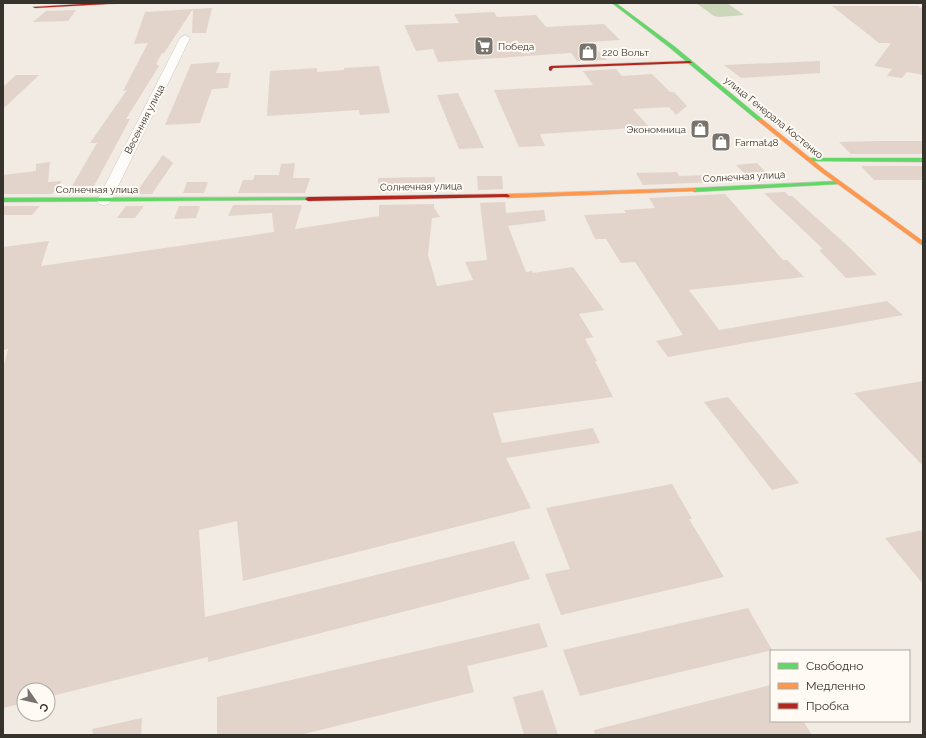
<svg xmlns="http://www.w3.org/2000/svg" width="926" height="738" font-family="Raleway,sans-serif">
<style>
.green{fill:#ccd6ba}
.building{fill:#e2d4ca}
.lines{fill:none;stroke-linecap:round;stroke-linejoin:round}
.street-casing{stroke:#cec8c2;stroke-width:1}
.fast-casing{stroke:#cec8c2;stroke-width:1}
.slow-casing{stroke:#cec8c2;stroke-width:1}
.jam-casing{stroke:#cec8c2;stroke-width:1}
.street{fill:#fdfcfb;fill-rule:evenodd}
.fast{fill:#63d668;fill-rule:evenodd}
.slow{fill:#ff974d;fill-rule:evenodd}
.jam{fill:#b3261e;fill-rule:evenodd}
.labels{text-anchor:middle;stroke-width:4;stroke-linejoin:round;paint-order:stroke}
.far-poi-label{font-size:10px;fill:#36322c;stroke:#fffaf4;text-anchor:start}
.far-street-label{font-size:10px;fill:#36322c;stroke:#fffaf4}
</style>
<rect width="100%" height="100%" fill="#f2ebe3"/>
<polygon class="green" points="696,3 727,3 744,15 719,17 714,16"/>
<g class="building">
<polygon points="832,6 918,6 923,9 923,75 907,72 902,78 887,76 892,69 874,66 891,43 879,43"/>
<polygon points="212,8 206,33 192,33 193,9"/>
<polygon points="193,9 164,53 162,53 156,64 159,66 126,119 130,119 94,186 71,188 97,143 90,143 127,90 123,91 148,43 134,44 145,12"/>
<polygon points="76,10 68,21 33,22 46,11"/>
<polygon points="494,12 497,17 536,15 546,27 604,24 620,40 589,42 607,60 577,61 571,53 438,62 433,49 416,51 404,25 459,23 454,14"/>
<polygon points="820,61 820,73 741,78 724,65"/>
<polygon points="220,62 216,73 231,73 228,88 212,89 200,123 165,125 191,64"/>
<polygon points="379,66 390,113 360,115 359,110 267,116 270,71 317,68 317,72 344,70 344,68"/>
<polygon points="616,69 622,76 652,74 670,92 674,92 687,106 676,115 669,107 633,109 649,127 540,134 545,146 519,147 494,90 593,85 583,71"/>
<polygon points="16,75 39,75 3,109 3,87"/>
<polygon points="458,93 484,148 459,149 437,95"/>
<polygon points="878,141 923,141 923,154 851,154 839,142"/>
<polygon points="163,155 173,163 152,194 135,194"/>
<polygon points="50,162 48,182 62,181 52,194 3,194 3,175 36,171 36,164"/>
<polygon points="295,163 293,178 310,178 305,193 238,193 243,180 253,180 255,175 279,175 281,164"/>
<polygon points="757,163 773,180 752,181 736,165"/>
<polygon points="861,166 923,166 923,180 874,180"/>
<polygon points="677,172 679,176 708,175 715,182 643,185 636,173"/>
<polygon points="477,176 502,176 503,189 478,190"/>
<polygon points="435,177 434,191 379,192 378,178"/>
<polygon points="187,182 208,182 204,193 183,193"/>
<polygon points="785,192 789,196 792,196 849,247 877,275 846,278 819,250 823,249 764,193"/>
<polygon points="725,194 783,260 787,260 804,277 689,290 719,330 887,301 903,315 668,357 656,341 683,335 635,262 621,263 606,239 595,239 584,215 626,213 624,210 655,208 649,198"/>
<polygon points="505,202 506,213 544,210 546,221 508,226 526,272 532,271 533,273 573,267 604,310 579,314 593,337 585,339 597,361 595,361 613,397 493,413 502,443 593,428 600,443 506,458 531,508 243,581 237,521 199,530 205,617 514,541 530,579 208,662 208,657 48,697 48,690 24,690 24,703 3,708 3,369 8,349 3,350 3,247 49,241 41,266 274,232 272,213 228,216 233,205 302,205 295,229 379,216 379,205 434,204 434,208 440,217 432,218 428,255 437,286 473,280 465,262 487,260 480,203"/>
<polygon points="3,206 40,206 32,215 3,215"/>
<polygon points="126,206 144,206 135,218 117,218"/>
<polygon points="179,206 200,206 196,218 174,219"/>
<polygon points="923,381 923,466 854,393"/>
<polygon points="728,397 799,483 772,490 704,402"/>
<polygon points="672,484 692,519 689,519 724,577 561,615 545,574 570,569 546,508"/>
<polygon points="923,530 923,584 885,538"/>
<polygon points="748,608 772,650 580,696 563,650"/>
<polygon points="539,623 548,647 467,666 474,692 300,735 217,735 217,697"/>
<polygon points="771,685 771,721 803,721 812,735 595,735 594,730"/>
<polygon points="543,690 558,735 524,735 513,697"/>
<polygon points="142,718 141,735 93,735 92,729"/>
</g>
<g class="lines">
<g class="street-casing">
<polygon id="street" points="185,35 190,38 111,201 109,204 104,205 99,204 97,201 180,38"/>
</g>
<g class="fast-casing">
<g id="fast">
<polygon points="612,3 616,3 674,46 762,119 762,121 758,121 670,48"/>
<polygon points="810,158 923,158 923,162 808,161 808,159"/>
<polygon points="838,181 840,182 840,184 694,192 691,190 694,188"/>
<polygon points="308,197 310,198 310,200 3,202 3,198"/>
</g>
</g>
<g class="slow-casing">
<g id="slow">
<polygon points="758,119 762,119 825,170 923,241 923,246 821,172 758,121"/>
<polygon points="694,188 696,189 696,191 507,198 504,196 507,194"/>
</g>
</g>
<g class="jam-casing">
<g id="jam">
<polygon points="99,3 127,3 35,8 33,7"/>
<polygon points="690,61 692,63 553,68 551,71 549,70 549,67 551,66"/>
<polygon points="507,194 510,196 509,197 308,201 305,199 308,197"/>
</g>
</g>
<use href="#street" class="street"/>
<use href="#fast" class="fast"/>
<use href="#slow" class="slow"/>
<use href="#jam" class="jam"/>
</g>
<defs>
<g id="supermarket-square" transform="scale(1)"><rect x="-9" y="-9" width="18" height="18" rx="4" fill="#78736c" stroke="#fffaf4"/><path d="M-6-5.5h2.5l.6 2H6L4.5 2H-2.5L-4.4-4H-6ZM-1.5 3.2a1.3 1.3 0 1 0 .1 0ZM3 3.2a1.3 1.3 0 1 0 .1 0Z" fill="#fff"/></g>
<g id="shop-square" transform="scale(1)"><rect x="-9" y="-9" width="18" height="18" rx="4" fill="#78736c" stroke="#fffaf4"/><path d="M-5-2.5h2.3a2.7 3.5 0 0 1 5.4 0H5L5.5 6h-11ZM-1.5-2.5h3a1.5 2.3 0 0 0-3 0Z" fill="#fff"/></g>
</defs>
<g fill-rule="evenodd">
<use href="#supermarket-square" x="484" y="46"/>
<use href="#shop-square" x="588" y="52"/>
<use href="#shop-square" x="700" y="129"/>
<use href="#shop-square" x="721" y="142"/>
</g>
<g class="labels">
<g class="far-poi-label">
<text x="498" y="50">Победа</text>
<text x="602" y="56">220 Вольт</text>
<text x="686" y="133" text-anchor="end">Экономница</text>
<text x="735" y="146">Farmat48</text>
</g>
<g class="far-street-label">
<text transform="translate(774 117) rotate(39)" y="4">улица Генерала Костенко</text>
<text transform="translate(144 119) rotate(-63)" y="4">Весенняя улица</text>
<text transform="translate(744 176) rotate(-3)" y="4">Солнечная улица</text>
<text transform="translate(421 186) rotate(-1)" y="4">Солнечная улица</text>
<text x="97" y="193">Солнечная улица</text>
</g>
</g>
<rect width="926" height="738" fill="none" stroke="#36322c" stroke-width="8"/>
<rect x="770" y="650" width="140" height="72" fill="#fffaf4" stroke="#afaaa4"/>
<rect x="778" y="663" width="20" height="6" fill="#63d668" stroke="#afaaa4"/>
<text x="806" y="670" font-size="12" fill="#36322c">Свободно</text>
<rect x="778" y="683" width="20" height="6" fill="#ff974d" stroke="#afaaa4"/>
<text x="806" y="690" font-size="12" fill="#36322c">Медленно</text>
<rect x="778" y="703" width="20" height="6" fill="#b3261e" stroke="#afaaa4"/>
<text x="806" y="710" font-size="12" fill="#36322c">Пробка</text>
<g transform="translate(36 702) rotate(124)"><circle r="19" fill="#fffaf4" stroke="#afaaa4"/>
<path d="M0-3L7 15L0 10L-7 15Z" fill="#78736c"/>
<text y="-6" font-size="11" font-weight="bold" text-anchor="middle" fill="#36322c">С</text>
</g>
</svg>
